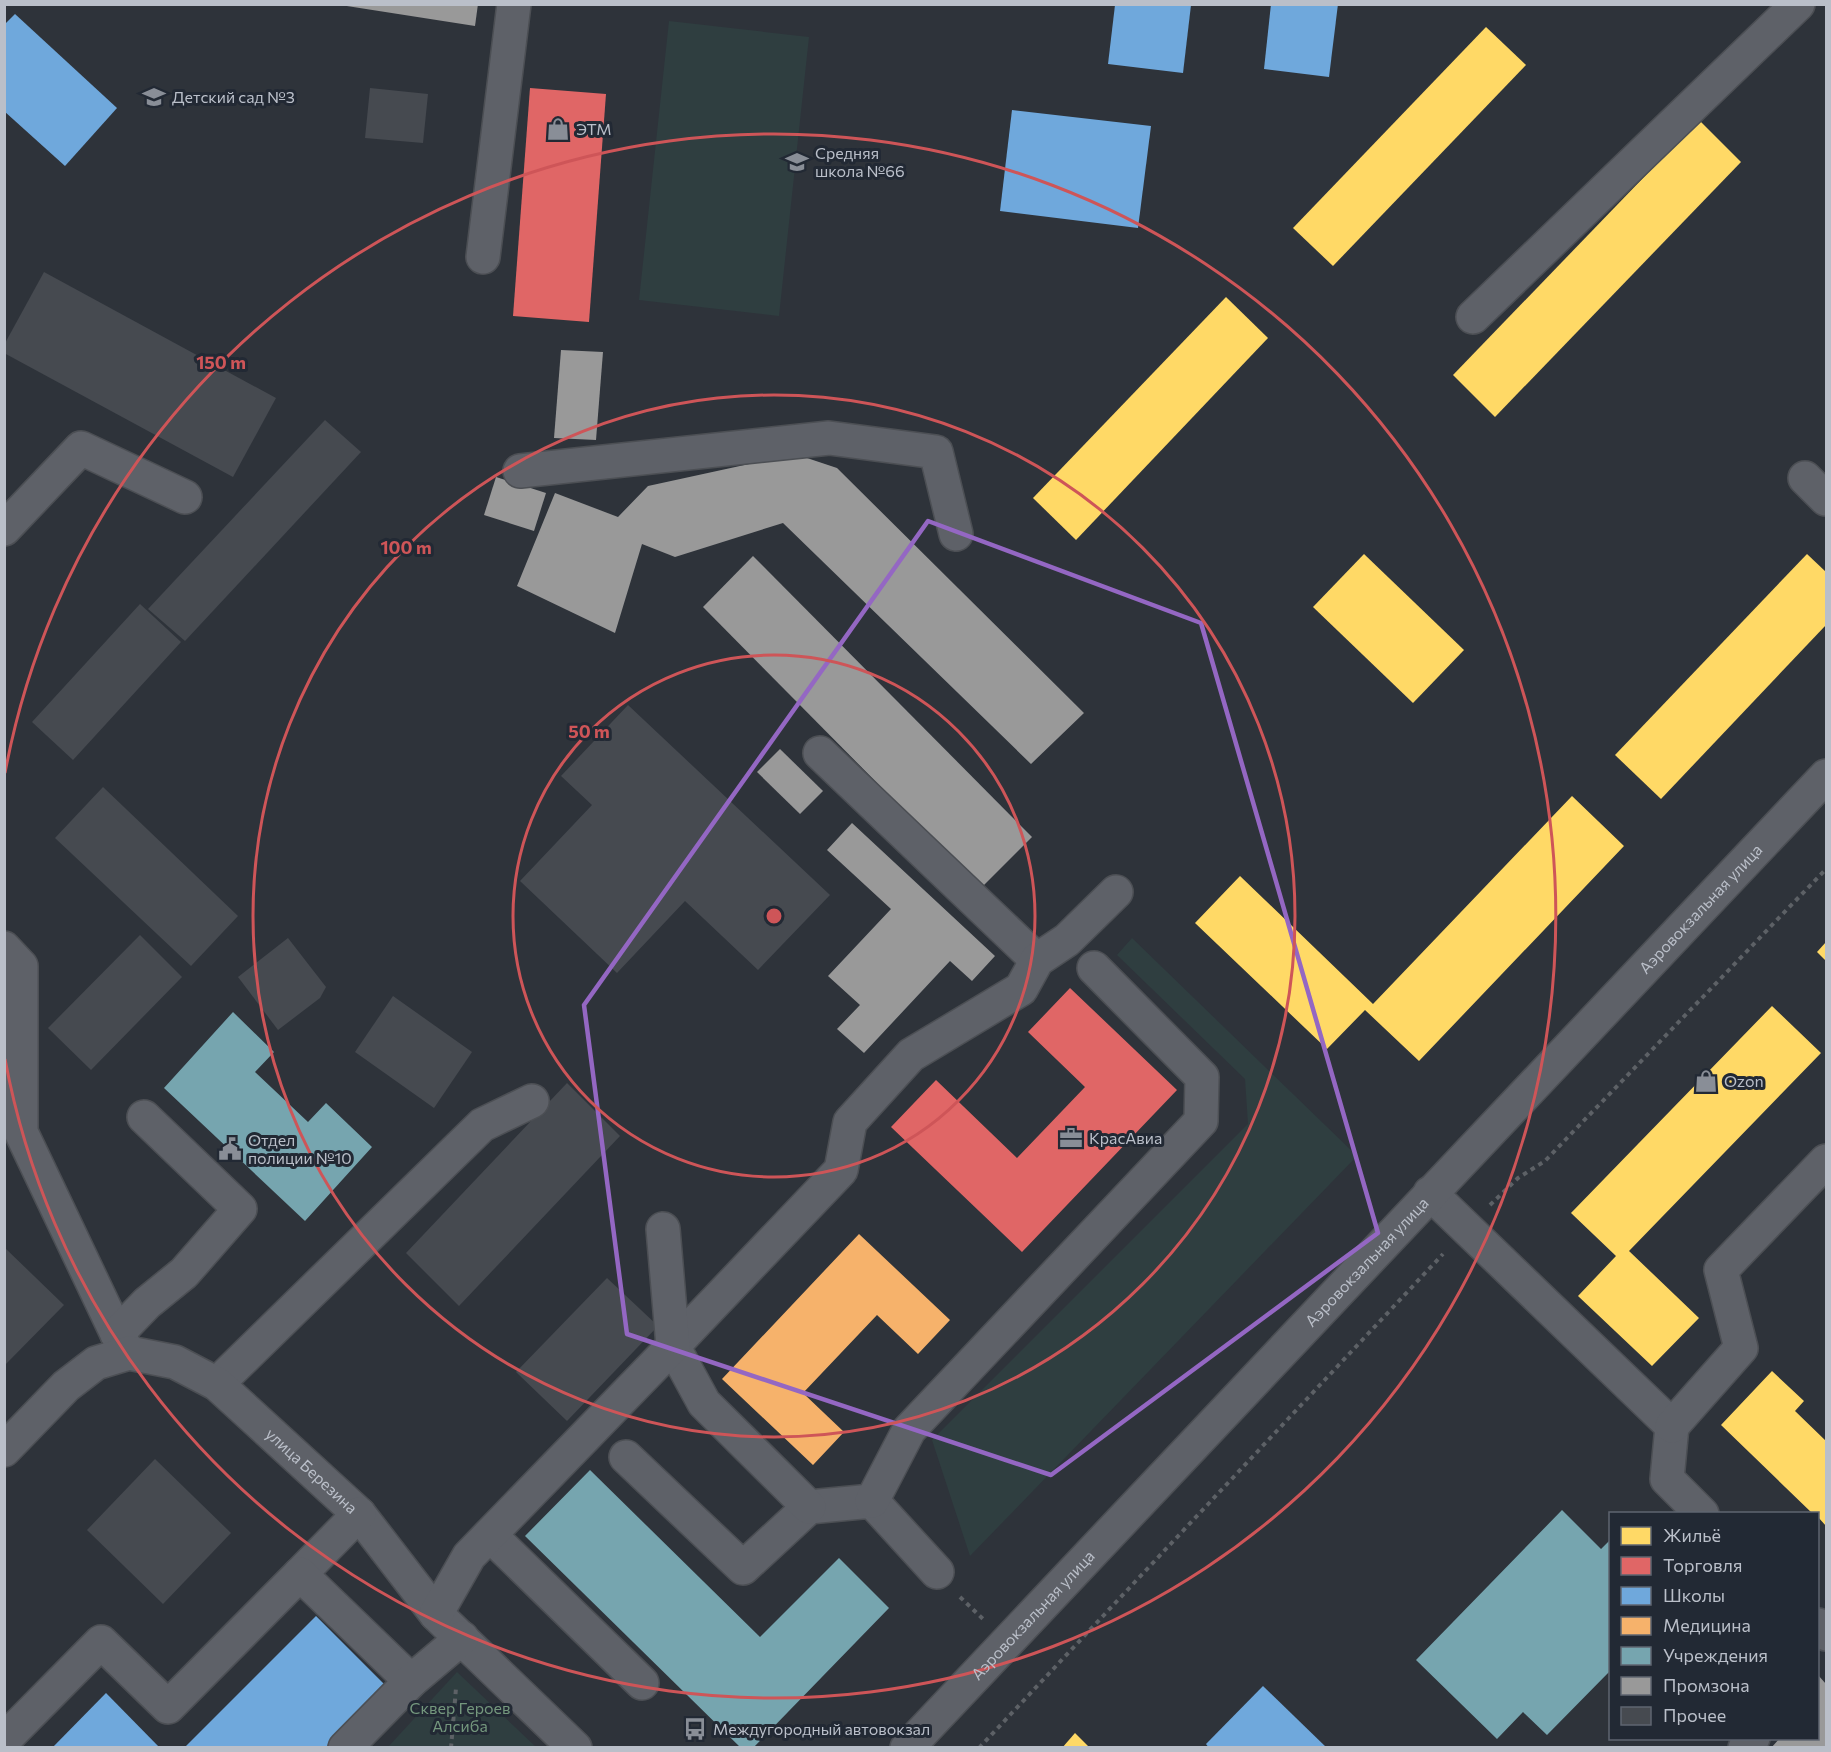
<svg xmlns="http://www.w3.org/2000/svg" width="1831" height="1752" font-family="Commissioner,sans-serif">
<style>
.green{fill:#2f3e40}
.homes{fill:#ffd966}
.shops{fill:#e06666}
.schools{fill:#6fa8dc}
.health{fill:#f6b26b}
.public{fill:#76a5af}
.industry{fill:#999}
.building{fill:#464a50}
.lines{fill:none;stroke-linecap:round;stroke-linejoin:round}
.minor-casing{stroke:#4c4f54;stroke-width:36}
.path{stroke:#5d6166;stroke-width:4;stroke-dasharray:4.5 4.5;stroke-linecap:butt}
.minor{stroke:#5e6168;stroke-width:33}
.marked{fill:none;stroke:#9467c3;stroke-width:4.5;stroke-linejoin:round}
.ring{fill:none;stroke:#ce5558;stroke-width:3}
.labels{text-anchor:middle;stroke-width:6;stroke-linejoin:round;paint-order:stroke}
.poi-label{font-size:16px;fill:#babfc9;stroke:#222934;text-anchor:start}
.street-label{font-size:16px;fill:#babfc9;stroke:#222934}
.park-label{font-size:16px;fill:#74977d;stroke:#222934}
.centre{fill:#ce5558;stroke:#222934;stroke-width:3}
.ring-label{font-size:18px;text-anchor:middle;font-weight:bold;fill:#ce5558;stroke:#222934;stroke-width:6;stroke-linejoin:round;paint-order:stroke}
</style>
<rect width="100%" height="100%" fill="#2e333a"/>
<g class="green">
<polygon points="669,21 809,37 779,316 639,300"/>
<polygon points="1132,938 1357,1156 970,1556 932,1440 1248,1124 1245,1079 1117,955"/>
<polygon points="457,1672 536,1747 388,1747"/>
</g>
<g class="homes">
<polygon points="1486,27 1526,65 1333,266 1293,228"/>
<polygon points="1699,120 1741,162 1495,417 1453,375"/>
<polygon points="1226,297 1268,338 1076,540 1033,498"/>
<polygon points="1364,554 1464,650 1413,703 1313,607"/>
<polygon points="1807,554 1826,572 1826,625 1661,799 1615,755"/>
<polygon points="1572,796 1624,846 1419,1061 1365,1010 1327,1049 1195,923 1240,876 1373,1004"/>
<polygon points="1826,942 1826,961 1817,952"/>
<polygon points="1772,1006 1821,1053 1629,1251 1699,1318 1652,1366 1578,1296 1616,1256 1571,1213"/>
<polygon points="1772,1371 1804,1401 1795,1411 1826,1441 1826,1526 1818,1517 1818,1514 1813,1514 1721,1425"/>
<polygon points="1075,1733 1090,1748 1062,1748"/>
</g>
<g class="shops">
<polygon points="530,88 606,94 589,322 513,316"/>
<polygon points="1070,988 1177,1090 1022,1252 891,1127 936,1080 1017,1158 1085,1087 1028,1032"/>
</g>
<g class="schools">
<polygon points="1271,4 1338,4 1329,77 1264,69"/>
<polygon points="1115,5 1191,5 1183,73 1108,64"/>
<polygon points="15,14 117,108 65,166 4,111 4,25"/>
<polygon points="1012,110 1151,126 1138,228 1000,211"/>
<polygon points="316,1616 388,1688 328,1748 184,1748"/>
<polygon points="1263,1686 1327,1748 1209,1748 1206,1744"/>
<polygon points="106,1693 160,1748 52,1748"/>
</g>
<polygon class="health" points="859,1234 950,1320 918,1354 877,1315 803,1393 844,1432 813,1465 722,1379"/>
<g class="public">
<polygon points="233,1012 274,1052 255,1072 308,1122 326,1103 372,1147 305,1221 164,1088"/>
<polygon points="590,1470 760,1637 839,1558 889,1608 753,1748 741,1748 525,1536"/>
<polygon points="1562,1510 1601,1549 1610,1540 1610,1671 1547,1735 1523,1712 1497,1739 1416,1660"/>
</g>
<g class="industry">
<polygon points="334,4 478,4 475,26"/>
<polygon points="561,350 603,352 596,440 554,438"/>
<polygon points="795,454 837,468 1084,713 1031,764 783,523 675,557 642,544 615,633 517,586 555,493 618,517 648,486"/>
<polygon points="496,477 546,493 534,531 484,515"/>
<polygon points="753,556 1032,837 981,888 703,607"/>
<polygon points="780,749 823,791 800,814 757,772"/>
<polygon points="852,823 995,956 972,981 950,961 864,1053 837,1029 860,1005 828,976 891,909 827,850"/>
<polygon points="1818,1675 1826,1684 1826,1748 1771,1748 1780,1738 1818,1738"/>
</g>
<g class="building">
<polygon points="370,88 428,94 423,143 365,138"/>
<polygon points="44,272 276,398 233,477 4,353 4,345"/>
<polygon points="325,420 361,452 185,641 148,609"/>
<polygon points="140,604 181,642 73,760 32,722"/>
<polygon points="628,705 830,895 758,970 685,901 617,973 520,881 592,805 561,776"/>
<polygon points="103,787 238,916 191,966 55,838"/>
<polygon points="140,935 182,977 91,1070 48,1028"/>
<polygon points="288,938 326,987 320,998 278,1030 238,977"/>
<polygon points="393,996 472,1052 434,1108 355,1052"/>
<polygon points="567,1083 620,1136 459,1306 406,1253"/>
<polygon points="4,1247 64,1305 4,1366"/>
<polygon points="607,1278 658,1326 567,1421 516,1372"/>
<polygon points="155,1459 231,1533 163,1604 87,1530"/>
</g>
<g class="lines">
<g class="minor-casing">
<g id="minor">
<polyline points="483,257 514,4"/>
<polyline points="1473,317 1798,4"/>
<polyline points="520,471 829,438 936,452 956,534"/>
<polyline points="1805,478 1826,499"/>
<polyline points="4,529 81,448 185,497"/>
<polyline points="820,753 1037,960"/>
<polyline points="4,948 21,966 21,1132 117,1334 129,1353"/>
<polyline points="1430,1193 1672,1426 1667,1479 1702,1514"/>
<polyline points="117,1334 147,1303 184,1273 240,1209 144,1117"/>
<polyline points="217,1384 482,1125 532,1101"/>
<polyline points="1672,1426 1741,1348 1721,1270 1826,1161"/>
<path id="s1" d="M4,1450l62,-64 30,-23 33,-10 46,9 42,22 142,130 77,100 139,134"/>
<polyline points="626,1457 743,1568 809,1507 872,1501 937,1572"/>
<polyline points="872,1501 909,1430 1201,1121 1202,1077 1094,968"/>
<polyline points="809,1507 704,1403 673,1346 841,1170 850,1122 911,1055 1021,989 1037,960 1067,940 1116,892"/>
<polyline points="490,1535 642,1683"/>
<polyline points="300,1574 359,1514"/>
<polyline points="436,1614 469,1556 673,1346 663,1229"/>
<polyline points="1818,1625 1826,1634"/>
<polyline points="4,1740 101,1642 168,1707 300,1574 411,1681"/>
<polyline points="345,1748 411,1681 462,1638"/>
<path id="s2" d="M907,1748l919,-972"/>
<polyline points="1745,1748 1753,1738"/>
</g>
</g>
<g class="path">
<polyline points="1490,1205 1518,1178 1545,1161 1826,869"/>
<polyline points="960,1597 983,1619"/>
<polyline points="451,1748 456,1688"/>
<polyline points="979,1748 1443,1254"/>
</g>
<use href="#minor" class="minor"/>
</g>
<path class="marked" d="M928,521l273,102 177,610 -327,242 -424,-141 -43,-329z"/>
<g class="ring">
<circle cx="774" cy="916" r="261"/>
<circle cx="774" cy="916" r="521"/>
<path d="M5 773A782 782 0 1 1 5 1059"/>
</g>
<defs>
<g id="school-bare" transform="scale(1.8)"><path d="M0-5L7-2L0 1L-7-2ZM-4 1L0 2.5L4 1V4Q0 6-4 4Z" fill="#898e97" stroke="#222934" stroke-width="2.5" paint-order="stroke"/></g>
<g id="shop-bare" transform="scale(1.8)"><path d="M-5-2.5h2.3a2.7 3.5 0 0 1 5.4 0H5L5.5 6h-11ZM-1.5-2.5h3a1.5 2.3 0 0 0-3 0Z" fill="#898e97" stroke="#222934" stroke-width="2.5" paint-order="stroke"/></g>
<g id="office-bare" transform="scale(1.8)"><path d="M-6-3h4V-5.5h4V-3h4V5H-6ZM-1-4.5V-3h2v-1.5ZM-6 0V1H6V0Z" fill="#898e97" stroke="#222934" stroke-width="2.5" paint-order="stroke"/></g>
<g id="civic-bare" transform="scale(1.8)"><path d="M-.6-6.5H3V-4.5H.6V-3L4-1V1h2V6H-6V1h2V-1L-.6-3ZM-1.2 2.5V6h2.4V2.5Z" fill="#898e97" stroke="#222934" stroke-width="2.5" paint-order="stroke"/></g>
<g id="bus-bare" transform="scale(1.8)"><path d="M-5-6H5V4H4V6H2V4H-2V6H-4V4H-5ZM-3.5-4V0h7V-4ZM-3.5 1.2v1.5H-2V1.2ZM2 1.2v1.5H3.5V1.2Z" fill="#898e97" stroke="#222934" stroke-width="2.5" paint-order="stroke"/></g>
</defs>
<g fill-rule="evenodd">
<use href="#school-bare" x="154" y="97"/>
<use href="#shop-bare" x="558" y="129"/>
<use href="#school-bare" x="797" y="162"/>
<use href="#shop-bare" x="1706" y="1081"/>
<use href="#office-bare" x="1071" y="1138"/>
<use href="#civic-bare" x="230" y="1149"/>
<use href="#bus-bare" x="695" y="1729"/>
</g>
<g class="labels">
<g class="poi-label">
<text x="172" y="103">Детский сад №3</text>
<text x="576" y="135">ЭТМ</text>
<text x="815" y="159">Средняя<tspan x="815" dy="18">школа №66</tspan></text>
<text x="1724" y="1087">Ozon</text>
<text x="1089" y="1144">КрасАвиа</text>
<text x="248" y="1146">Отдел<tspan x="248" dy="18">полиции №10</tspan></text>
<text x="713" y="1735">Междугородный автовокзал</text>
</g>
<g class="street-label">
<text dy="6" stroke="none"><textPath href="#s2" startOffset="1155">Аэровокзальная улица</textPath></text>
<text dy="6" stroke="none"><textPath href="#s2" startOffset="669">Аэровокзальная улица</textPath></text>
<text dy="6" stroke="none"><textPath href="#s1" startOffset="384">улица Березина</textPath></text>
<text dy="6" stroke="none"><textPath href="#s2" startOffset="183">Аэровокзальная улица</textPath></text>
</g>
<g class="park-label">
<text x="460" y="1714">Сквер Героев<tspan x="460" dy="18">Алсиба</tspan></text>
</g>
</g>
<circle cx="774" cy="916" r="9" class="centre"/>
<g class="ring-label">
<text x="221" y="369">150 m</text>
<text x="406" y="554">100 m</text>
<text x="589" y="738">50 m</text>
</g>
<rect width="1831" height="1752" fill="none" stroke="#babfc9" stroke-width="12"/>
<rect x="1609" y="1512" width="210" height="228" fill="#222934" stroke="#5f6570" stroke-width="1.5"/>
<rect x="1621" y="1527" width="30" height="18" fill="#ffd966" stroke="#5f6570" stroke-width="1.5"/>
<text x="1663" y="1542" font-size="18" fill="#babfc9">Жильё</text>
<rect x="1621" y="1557" width="30" height="18" fill="#e06666" stroke="#5f6570" stroke-width="1.5"/>
<text x="1663" y="1572" font-size="18" fill="#babfc9">Торговля</text>
<rect x="1621" y="1587" width="30" height="18" fill="#6fa8dc" stroke="#5f6570" stroke-width="1.5"/>
<text x="1663" y="1602" font-size="18" fill="#babfc9">Школы</text>
<rect x="1621" y="1617" width="30" height="18" fill="#f6b26b" stroke="#5f6570" stroke-width="1.5"/>
<text x="1663" y="1632" font-size="18" fill="#babfc9">Медицина</text>
<rect x="1621" y="1647" width="30" height="18" fill="#76a5af" stroke="#5f6570" stroke-width="1.5"/>
<text x="1663" y="1662" font-size="18" fill="#babfc9">Учреждения</text>
<rect x="1621" y="1677" width="30" height="18" fill="#999999" stroke="#5f6570" stroke-width="1.5"/>
<text x="1663" y="1692" font-size="18" fill="#babfc9">Промзона</text>
<rect x="1621" y="1707" width="30" height="18" fill="#464a50" stroke="#5f6570" stroke-width="1.5"/>
<text x="1663" y="1722" font-size="18" fill="#babfc9">Прочее</text>
</svg>
